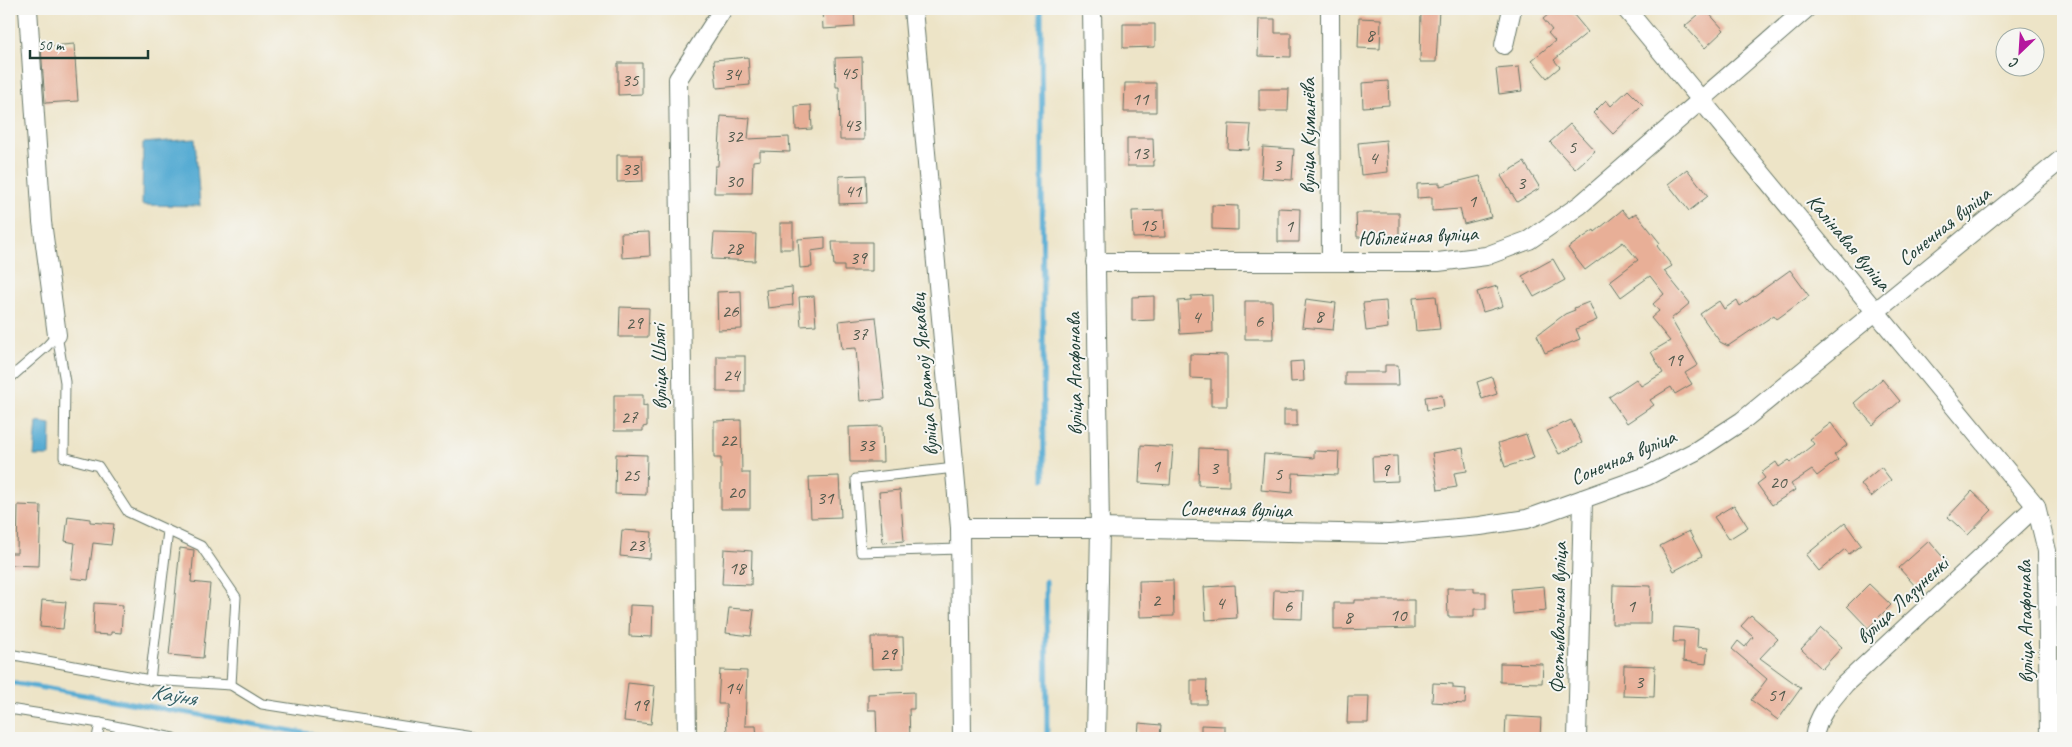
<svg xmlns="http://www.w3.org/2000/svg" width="2072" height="747" font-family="Caveat,sans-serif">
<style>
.water{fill:#57acd3;stroke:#3b7484}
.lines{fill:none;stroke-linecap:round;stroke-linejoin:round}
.stream{stroke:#57acd3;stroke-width:5}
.building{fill:#e8af97}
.service-casing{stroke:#677767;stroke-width:11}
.minor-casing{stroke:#677767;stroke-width:20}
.service{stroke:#fff;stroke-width:9}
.minor{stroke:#fff;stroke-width:18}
.labels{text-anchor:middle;stroke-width:4;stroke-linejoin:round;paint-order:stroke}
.number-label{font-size:19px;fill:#515a4d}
.street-label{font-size:21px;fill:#1f3d34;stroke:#f6f6f2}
.water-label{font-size:22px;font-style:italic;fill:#305e64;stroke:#f6f6f2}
</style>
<rect width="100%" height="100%" fill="#f6f6f2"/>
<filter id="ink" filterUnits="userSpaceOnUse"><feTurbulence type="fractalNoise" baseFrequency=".02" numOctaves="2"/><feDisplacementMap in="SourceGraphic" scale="10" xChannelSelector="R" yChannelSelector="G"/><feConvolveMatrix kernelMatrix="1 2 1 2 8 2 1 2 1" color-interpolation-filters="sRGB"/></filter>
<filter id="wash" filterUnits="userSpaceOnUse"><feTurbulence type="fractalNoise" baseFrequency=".0096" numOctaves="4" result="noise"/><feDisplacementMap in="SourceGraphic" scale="20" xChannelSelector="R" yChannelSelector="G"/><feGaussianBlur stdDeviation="1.12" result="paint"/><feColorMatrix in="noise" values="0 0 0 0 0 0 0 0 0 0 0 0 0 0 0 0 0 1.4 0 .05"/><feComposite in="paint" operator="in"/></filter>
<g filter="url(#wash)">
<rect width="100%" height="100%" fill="#ede4c7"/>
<g class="water">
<polygon points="195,139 200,206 142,205 143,143"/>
<polygon points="37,422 51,424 50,456 34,456"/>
</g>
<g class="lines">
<g class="stream">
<polyline points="1041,9 1044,479"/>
<polyline points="1046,581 1047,738"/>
<polyline points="9,682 333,738"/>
</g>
</g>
<g id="blocks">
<g class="building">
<polygon points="822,9 854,9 855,27 823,29"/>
<polygon points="1421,9 1439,9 1436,62 1420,62"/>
<polygon points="1555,9 1569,9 1588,32 1554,60 1560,67 1547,78 1532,60 1555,41 1548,33 1552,30 1543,19"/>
<polygon points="1705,9 1724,30 1705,48 1685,26"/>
<polygon points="1359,18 1381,19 1380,49 1358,48"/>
<polygon points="1259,19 1275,19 1275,33 1291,33 1291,57 1258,56"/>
<polygon points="1123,24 1155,24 1155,47 1123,48"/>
<polygon points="74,44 78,101 45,103 41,47"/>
<polygon points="748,57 750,85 717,88 714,60"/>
<polygon points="862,57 864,140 840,140 839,87 836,87 835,58"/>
<polygon points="618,63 642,63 642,94 618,95"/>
<polygon points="1519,67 1522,91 1499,94 1496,69"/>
<polygon points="1388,81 1389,105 1363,107 1362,83"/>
<polygon points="1125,83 1156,83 1156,112 1124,112"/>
<polygon points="1259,89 1289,89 1288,111 1259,111"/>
<polygon points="1628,90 1643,105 1613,134 1593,113 1606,100 1611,106"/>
<polygon points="811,105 812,129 796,130 795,106"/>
<polygon points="721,116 750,118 748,139 789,137 790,152 760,151 760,160 753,161 752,193 714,193 715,166 718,166"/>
<polygon points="1229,124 1251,125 1249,150 1228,149"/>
<polygon points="1570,124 1595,151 1575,169 1550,142"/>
<polygon points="1127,138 1153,138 1154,166 1127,166"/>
<polygon points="1386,140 1388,172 1361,175 1358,143"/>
<polygon points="1263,147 1294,149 1292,180 1261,178"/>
<polygon points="617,155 642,155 643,181 617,182"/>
<polygon points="1524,162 1540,188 1517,202 1501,176"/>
<polygon points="1687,169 1708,196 1689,211 1668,184"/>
<polygon points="866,175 867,203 839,204 839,176"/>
<polygon points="1480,176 1491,217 1464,224 1460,209 1432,211 1432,197 1417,198 1417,184 1440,183 1440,186"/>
<polygon points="1212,205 1238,206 1238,230 1212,229"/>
<polygon points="1278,208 1300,209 1299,242 1278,242"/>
<polygon points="1164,210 1165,237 1133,238 1132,211"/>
<polygon points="1622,210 1629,218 1636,213 1660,243 1657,246 1672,266 1664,271 1690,303 1671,319 1698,365 1685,373 1692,384 1675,394 1671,387 1650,400 1654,405 1627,423 1609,397 1636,379 1641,386 1663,373 1651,352 1670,341 1651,318 1659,311 1653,304 1664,294 1650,276 1621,297 1610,281 1638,260 1623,242 1585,270 1568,248 1594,230 1595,232"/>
<polygon points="1356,213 1399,213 1399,240 1365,240 1364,237 1357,237"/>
<rect x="780" y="223" width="13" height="26"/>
<polygon points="649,232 650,256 622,258 621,233"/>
<polygon points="714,233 756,234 755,261 712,259"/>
<polygon points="825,237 825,249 811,251 812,267 800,268 798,239"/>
<polygon points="832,242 872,242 872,271 844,271 844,266 834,266"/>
<polygon points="1553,259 1565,280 1534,297 1522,276"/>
<polygon points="1790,270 1809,296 1777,319 1774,315 1728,346 1720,342 1700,314 1719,301 1724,309 1737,300 1740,306"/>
<polygon points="1497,286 1503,306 1483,312 1477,292"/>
<polygon points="792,287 793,305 768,308 766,290"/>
<polygon points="741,291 742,329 718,330 717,292"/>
<polygon points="1212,295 1213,332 1180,334 1178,301 1191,300 1191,296"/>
<polygon points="814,296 816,325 801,326 799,297"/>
<polygon points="1154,296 1154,320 1132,321 1132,297"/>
<polygon points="1436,296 1440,329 1416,331 1413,298"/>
<polygon points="1306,299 1336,303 1333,330 1302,327"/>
<polygon points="1245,301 1272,301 1273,339 1245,339"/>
<polygon points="1386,301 1388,328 1366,331 1363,303"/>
<polygon points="1589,302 1597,320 1576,329 1580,339 1545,353 1537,335 1565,314 1575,310 1574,308"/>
<polygon points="620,307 649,308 648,337 619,337"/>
<polygon points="876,317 885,399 860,401 856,348 842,349 839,321"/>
<polygon points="1190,354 1227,355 1227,406 1211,406 1211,379 1190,378"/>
<rect x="717" y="356" width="28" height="36"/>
<polygon points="1303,361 1304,381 1291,382 1290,362"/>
<polygon points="1385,365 1398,365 1399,385 1345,385 1345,372 1385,372"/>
<polygon points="1492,377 1497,394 1482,399 1477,382"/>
<polygon points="1882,379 1900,401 1873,425 1854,403"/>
<polygon points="614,395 643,395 643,406 647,405 647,426 643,427 643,431 614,431"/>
<polygon points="1442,395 1444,407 1427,410 1425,397"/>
<rect x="1284" y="410" width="13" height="16"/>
<polygon points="741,420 742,473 750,473 750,509 721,509 721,458 714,458 714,421"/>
<polygon points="1571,420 1582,443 1559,454 1547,431"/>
<polygon points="1831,423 1847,445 1834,455 1838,460 1817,476 1812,470 1791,484 1795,490 1772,505 1757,484 1765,478 1761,473 1776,462 1779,467 1789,460 1791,462 1814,444 1810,439"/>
<polygon points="882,426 883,462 850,462 849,427"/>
<polygon points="1526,434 1534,458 1505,467 1498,443"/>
<polygon points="1141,445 1173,447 1170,485 1139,483"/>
<polygon points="1199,448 1229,449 1229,486 1198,485"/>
<polygon points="1463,448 1467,471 1454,473 1457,487 1438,490 1432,453"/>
<polygon points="1314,451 1339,452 1338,475 1293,473 1292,493 1261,490 1264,454 1314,458"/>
<polygon points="616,454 647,455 646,495 615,494"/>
<polygon points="1397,456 1398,481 1373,482 1372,457"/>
<polygon points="1881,467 1891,480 1871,497 1861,484"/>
<polygon points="839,476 841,517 811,518 809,477"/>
<polygon points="900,490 904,541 883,543 879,492"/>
<polygon points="1972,491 1992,510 1968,535 1948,517"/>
<polygon points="18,505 41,506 39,566 9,565 9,553 17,553"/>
<polygon points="1734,505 1748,527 1729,539 1714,517"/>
<polygon points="68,516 90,519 90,522 114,524 111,545 93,543 88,580 71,578 75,543 65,541"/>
<polygon points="1845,523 1861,545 1849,554 1845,549 1819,571 1806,555"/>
<polygon points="622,530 652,532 650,559 620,556"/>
<polygon points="1689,531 1702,556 1674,571 1660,546"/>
<polygon points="1929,541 1947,562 1917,588 1899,568"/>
<polygon points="180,548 194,550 191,582 210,584 203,658 169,655"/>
<polygon points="724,549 752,551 751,585 722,584"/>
<polygon points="1173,580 1174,616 1140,617 1139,581"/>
<polygon points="1869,584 1891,605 1868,628 1847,606"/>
<polygon points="1235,585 1237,618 1206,620 1204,587"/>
<polygon points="1613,585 1651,586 1650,624 1612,624"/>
<polygon points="1544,586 1546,611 1513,614 1511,589"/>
<polygon points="1447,588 1474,588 1474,592 1486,592 1486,609 1474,609 1474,617 1448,617"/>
<polygon points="1274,590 1303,591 1302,619 1273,618"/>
<polygon points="42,600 66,602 63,629 40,627"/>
<polygon points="1354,600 1414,600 1414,628 1334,630 1334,603 1354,603"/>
<polygon points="94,603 123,605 121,633 111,632 111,635 93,634"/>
<polygon points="630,605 653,606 652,637 629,636"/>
<polygon points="729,608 754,610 751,636 726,633"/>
<polygon points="1751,615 1778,639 1760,658 1801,688 1778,720 1751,700 1767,679 1732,649 1738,641 1745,647 1753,637 1741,626"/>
<polygon points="1674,627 1698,629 1697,647 1708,648 1706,664 1683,661 1684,642 1673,642"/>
<polygon points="1821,628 1842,647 1822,669 1801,649"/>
<polygon points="871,637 903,637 904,668 872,669"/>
<polygon points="1500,663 1543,664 1542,683 1500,682"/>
<polygon points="1624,665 1655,666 1654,697 1623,696"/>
<polygon points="720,670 747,671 745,726 756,726 757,738 727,738 726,704 718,704"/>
<polygon points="1191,680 1207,680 1206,704 1191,704"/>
<polygon points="628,683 655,686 651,724 624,721"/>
<polygon points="1433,683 1453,684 1453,688 1466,689 1465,704 1432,702"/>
<polygon points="914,692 914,709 909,709 910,738 877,738 876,710 868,710 868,694"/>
<polygon points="1348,696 1369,696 1368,723 1347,723"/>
<polygon points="1506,716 1541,718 1540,738 1505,738"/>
<polygon points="1139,723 1161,725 1160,738 1138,738"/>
<polygon points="1201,725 1225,726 1225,738 1201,738"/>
</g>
</g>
</g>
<g filter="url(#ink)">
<use href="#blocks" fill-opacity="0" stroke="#677767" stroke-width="1"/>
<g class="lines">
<g class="service-casing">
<g id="service">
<polyline points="57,335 65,382 64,457 98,466 128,512 201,546 236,597 231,685"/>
<polyline points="9,379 47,346 57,335"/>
<polyline points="955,468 856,479 861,552 960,549"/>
<polyline points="9,654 150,680 231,685 262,704 480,738"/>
<polyline points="150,680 168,531"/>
<polyline points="9,709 100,723 173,738"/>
<polyline points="97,738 100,723"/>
</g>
</g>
<g class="minor-casing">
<g id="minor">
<polyline points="28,9 42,222 57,335"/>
<polyline points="913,9 960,528 962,738"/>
<polyline points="1092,9 1100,528 1096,738"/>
<polyline points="1330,9 1331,262"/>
<polyline points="1626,9 2036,506 2047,551 2049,738"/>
<polyline points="1504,45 1512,9"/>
<polyline points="1095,262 1438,262 1486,256 1529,240 1580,205 1806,9"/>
<polyline points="960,528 1100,528 1390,534 1480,526 1527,519 1647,476 1696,451 1742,421 2063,158"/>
<polyline points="687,738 678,79 723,9"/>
<polyline points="1577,738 1583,499"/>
<path d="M1814,738c3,-22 17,-38 31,-54l191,-178"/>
</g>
</g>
<use href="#service" class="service"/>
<use href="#minor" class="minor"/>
</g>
</g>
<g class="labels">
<g class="number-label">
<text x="1370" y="41">8</text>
<text x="849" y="79">45</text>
<text x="732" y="80">34</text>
<text x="630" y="86">35</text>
<text x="1140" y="105">11</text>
<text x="852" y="131">43</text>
<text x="734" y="142">32</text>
<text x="1572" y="153">5</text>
<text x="1140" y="159">13</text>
<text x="1373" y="164">4</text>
<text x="1277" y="171">3</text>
<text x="630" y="175">33</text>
<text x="734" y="187">30</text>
<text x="1521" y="189">3</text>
<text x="853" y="197">41</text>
<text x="1472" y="207">1</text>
<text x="1148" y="231">15</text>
<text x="1289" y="232">1</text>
<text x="734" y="254">28</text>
<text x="858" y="264">39</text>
<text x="730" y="317">26</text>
<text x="1319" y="322">8</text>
<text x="1196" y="323">4</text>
<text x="1259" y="327">6</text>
<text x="634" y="329">29</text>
<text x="859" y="340">37</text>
<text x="1674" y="366">19</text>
<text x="731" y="381">24</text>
<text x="629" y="423">27</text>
<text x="728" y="446">22</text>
<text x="866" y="451">33</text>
<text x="1156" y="472">1</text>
<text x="1214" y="474">3</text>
<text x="1385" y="476">9</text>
<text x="1278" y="480">5</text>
<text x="631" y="481">25</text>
<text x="1778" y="488">20</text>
<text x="736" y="498">20</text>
<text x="825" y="504">31</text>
<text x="636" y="551">23</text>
<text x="737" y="574">18</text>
<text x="1156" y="606">2</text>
<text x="1220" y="609">4</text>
<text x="1288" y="612">6</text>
<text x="1631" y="612">1</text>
<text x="1398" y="621">10</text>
<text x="1348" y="623">8</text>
<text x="888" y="660">29</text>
<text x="1639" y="688">3</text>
<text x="733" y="694">14</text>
<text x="1776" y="701">51</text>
<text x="640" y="711">19</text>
</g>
<g class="street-label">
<text transform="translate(1308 136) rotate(-90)" y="7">вуліца Куманёва</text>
<text transform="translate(1944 226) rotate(-39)" y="7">Сонечная вуліца</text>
<text transform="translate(1418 236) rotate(-3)" y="7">Юбілейная вуліца</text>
<text transform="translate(1849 242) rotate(50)" y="7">Калінавая вуліца</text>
<text transform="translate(659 367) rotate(-91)" y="7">вуліца Шлягі</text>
<text transform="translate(1074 374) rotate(-91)" y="7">вуліца Агафонава</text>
<text transform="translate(924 375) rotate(-95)" y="7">вуліца Братоў Яскавец</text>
<text transform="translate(1623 457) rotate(-23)" y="7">Сонечная вуліца</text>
<text transform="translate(1236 509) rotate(1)" y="7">Сонечная вуліца</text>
<text transform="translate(1902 600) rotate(-43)" y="7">вуліца Лазуненкі</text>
<text transform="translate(1558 618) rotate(-89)" y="7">Фестывальная вуліца</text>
<text transform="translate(2025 622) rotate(-91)" y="7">вуліца Агафонава</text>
</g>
<g class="water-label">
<text transform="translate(174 694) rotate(10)" y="8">Каўня</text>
</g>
</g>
<rect width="2072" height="747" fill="none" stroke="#f6f6f2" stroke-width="30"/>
<g transform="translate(2020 52) rotate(205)"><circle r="24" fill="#f6f6f2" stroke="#a0aca6"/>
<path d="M0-4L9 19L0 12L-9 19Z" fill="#b5179e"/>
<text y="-8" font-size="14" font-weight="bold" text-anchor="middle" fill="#1f3d34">С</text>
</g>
<path d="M30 50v8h118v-8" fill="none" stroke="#1f3d34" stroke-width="2.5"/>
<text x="38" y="50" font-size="15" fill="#1f3d34" stroke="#f6f6f2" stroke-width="4" paint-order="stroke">50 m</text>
</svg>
